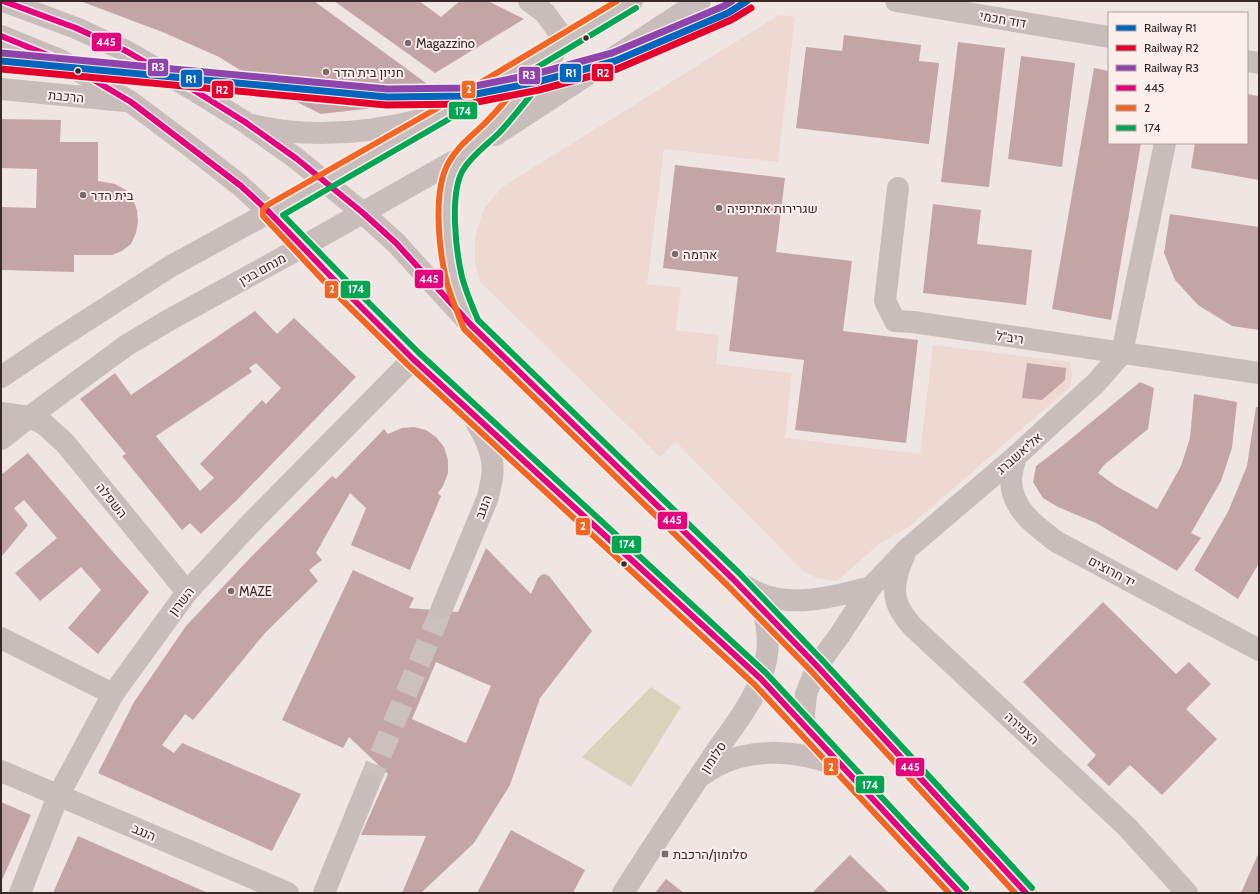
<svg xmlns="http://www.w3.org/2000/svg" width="1260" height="894" font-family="Cabin,Heebo,sans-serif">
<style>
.green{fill:#d8d4bc}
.plaza{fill:#eed8d2}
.building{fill:#c4a5a6;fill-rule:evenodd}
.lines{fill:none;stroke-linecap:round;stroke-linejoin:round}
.minor-tunnel{stroke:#cbc0be;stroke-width:22;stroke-dasharray:22 11;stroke-linecap:butt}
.minor{stroke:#c9bdbc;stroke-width:22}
.bus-1-casing{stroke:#fbeeeb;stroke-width:9}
.bus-2-casing{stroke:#fbeeeb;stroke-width:9}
.bus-3-casing{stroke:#fbeeeb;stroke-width:9}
.bus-1{stroke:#e5007d;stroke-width:6}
.bus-2{stroke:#f26522;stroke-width:6}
.bus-3{stroke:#00a651;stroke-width:6}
.rail-1-casing{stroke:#fbeeeb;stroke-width:10}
.rail-2-casing{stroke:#fbeeeb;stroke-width:10}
.rail-3-casing{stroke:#fbeeeb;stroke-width:10}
.rail-1{stroke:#0065bd;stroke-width:7}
.rail-2{stroke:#e4002b;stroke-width:7}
.rail-3{stroke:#8e44ad;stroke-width:7}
.bus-dot{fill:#3a292a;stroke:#fbeeeb;stroke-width:1.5}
.poi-dot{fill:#796b6b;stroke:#fbeeeb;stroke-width:1.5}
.labels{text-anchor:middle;stroke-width:4;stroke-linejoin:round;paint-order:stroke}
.street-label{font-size:13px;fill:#3a292a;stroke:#fbeeeb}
.poi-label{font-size:13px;fill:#3a292a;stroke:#fbeeeb;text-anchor:start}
.line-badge{stroke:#fbeeeb;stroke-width:1.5}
.badge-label{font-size:11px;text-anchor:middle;font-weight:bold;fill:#fff}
</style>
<rect width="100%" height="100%" fill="#efe6e3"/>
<polygon class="green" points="651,687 681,707 631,787 582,757"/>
<polygon class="plaza" points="779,15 795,17 778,162 664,149 647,284 681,288 676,330 719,335 716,364 792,373 785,438 920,454 933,345 1070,362 1072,374 1070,387 910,526 879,544 837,581 817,578 803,571 676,442 660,457 480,282 475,263 475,238 483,210 502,187"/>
<g class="building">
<polygon points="80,1 314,1 430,86 373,108 321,114 272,90 219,57 165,33"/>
<polygon points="334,1 419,1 441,17 460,1 488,1 524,19 435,73"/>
<polygon points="844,35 921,45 919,61 939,63 929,144 796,128 806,47 842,51"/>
<polygon points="958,42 1005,48 989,187 941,182"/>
<polygon points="1021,56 1075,63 1062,167 1008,159"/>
<polygon points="1094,68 1109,71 1109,143 1141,143 1111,320 1052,309"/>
<polygon points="1247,94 1259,96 1259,180 1191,168 1195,143 1247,143"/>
<polygon points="1,119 61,120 60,142 98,142 98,181 115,184 126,190 133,200 137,210 138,222 136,233 131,244 122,251 112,255 74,255 74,272 1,270 1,207 36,208 37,169 1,168"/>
<polygon points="675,165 785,178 776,252 852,261 843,331 918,340 906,443 795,430 804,360 729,351 738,277 663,268"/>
<polygon points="933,204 981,210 977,244 1032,250 1026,305 923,293"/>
<polygon points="1170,214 1259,227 1259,330 1232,326 1198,305 1175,280 1164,253"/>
<path d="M255,311l22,23 17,-16 62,59 -119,123 -36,34 -11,-11 -8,7 -60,-74 4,-2 -46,-55 35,-26 16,22zM256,363l25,25 -15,16 -4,-4 -62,64 14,14 -14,13 -44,-55 96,-64 -3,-4z"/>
<polygon points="1027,363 1066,368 1065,380 1042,400 1022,398"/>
<polygon points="1140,382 1154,388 1148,429 1104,465 1098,473 1116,486 1157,509 1181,466 1190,438 1194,394 1237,402 1232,448 1221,481 1191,533 1201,538 1177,571 1096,523 1058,507 1043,498 1033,482 1036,466 1061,447"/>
<polygon points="1256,407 1259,407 1259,563 1238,599 1194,570 1228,512 1247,466"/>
<polygon points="414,427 426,430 436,437 444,447 448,460 448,473 443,486 438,493 441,496 410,570 351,545 366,508 350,493 316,553 322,560 309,570 318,581 265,633 193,720 185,714 162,745 174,753 182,743 301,794 272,851 98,773 134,702 186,626 251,557 332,476 336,479 384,429 388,434 402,428"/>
<polygon points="28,453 113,552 149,592 98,654 68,628 101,590 81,567 40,601 15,573 57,538 24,500 14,508 28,525 2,556 1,556 1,475"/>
<path d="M486,548l45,46 7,-16 3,-3 4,-1 4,2 43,55 -52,67 -30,87 -36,58 -53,50h-19l24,-57 -65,-1 27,-61 -39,-37 -6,11 -61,-28 71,-150 61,28 -5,10 49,4zM436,662l55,24 -25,57 -54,-24z"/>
<polygon points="1103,602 1176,674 1189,662 1211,684 1186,709 1217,739 1162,795 1130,765 1109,786 1087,765 1096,755 1023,682"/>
<polygon points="1,802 31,815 1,882"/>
<polygon points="511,830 585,870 573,893 477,893"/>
<polygon points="78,836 208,893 53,893"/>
<polygon points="1259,852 1259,893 1241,893"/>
<polygon points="850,855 889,893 812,893"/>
<polygon points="666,879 684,893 655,893"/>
</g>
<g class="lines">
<polyline class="minor-tunnel" points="368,785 442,608"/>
<g class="minor">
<polyline points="3,1 76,28 126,51 192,89 245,122 297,159 363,213 396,243 471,325 733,579 817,666 1026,893"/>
<polyline points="529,1 545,13 566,42"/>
<polyline points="896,1 1109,37"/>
<polyline points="1,36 60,60 131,102 191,147 241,186 270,213 340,286 413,359 761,679 960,893"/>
<polyline points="1247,61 1259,63"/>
<polyline points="1,89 125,101"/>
<path d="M253,125c10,3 21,4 31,6 45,5 93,0 137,-11"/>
<polyline points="495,135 700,1"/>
<path d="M464,155c-6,7 -11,15 -13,24 -4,13 -4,27 -3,40 1,34 7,65 19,97"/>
<polyline points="898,188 885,301 895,321 913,322 1259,373"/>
<polyline points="1,377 53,342 171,266 365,160 566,42 632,1"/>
<polyline points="1,413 29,417 44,424 65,443 187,592"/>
<polyline points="1,439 29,417 127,345 169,320 302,247 463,156 493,126 553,56"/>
<path d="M1016,456c-2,8 -5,17 -5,25 1,29 25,45 46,61l202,108"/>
<path d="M904,556c-8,17 -14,38 -3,55 3,6 8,11 12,16l214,200 60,66"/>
<path d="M745,586c38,25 85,12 126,1"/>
<path d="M442,608l46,-111c1,-6 3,-13 4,-19 3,-19 -5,-38 -15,-54"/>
<polyline points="1,638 113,694"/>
<polyline points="806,728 804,716 806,694 817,666 839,636 871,587 907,549 1016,456 1096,383 1122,353 1165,143"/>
<polyline points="1,771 288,893"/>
<path d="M704,774c39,-29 94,-25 137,-7"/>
<polyline points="20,893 58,796 113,694 187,592 252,522 413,359"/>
<polyline points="324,893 368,785"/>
<path d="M623,893c29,-46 60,-92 90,-137 17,-25 38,-50 48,-78 9,-23 9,-44 2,-68"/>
</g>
<g class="bus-1-casing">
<g id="bus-1">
<polyline points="3,1 76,28 126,51 192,89 245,122 297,159 363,213 396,243 471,325 733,579 817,666 1026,893"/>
<polyline points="1,36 60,60 131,102 241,186 270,213 340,286 413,359 761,679 960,893"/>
</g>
</g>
<g class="bus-2-casing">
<g id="bus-2">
<polyline points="617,1 448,102 266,206 263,210 263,216 334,292 408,365 755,685 949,893"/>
<path d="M532,69c-15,17 -28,35 -44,51 -13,14 -30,25 -39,42 -17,28 -10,90 -2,121 4,15 11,31 17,46l263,256 84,86 204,222"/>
</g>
</g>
<g class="bus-3-casing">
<g id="bus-3">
<polyline points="636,8 501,89 283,215 346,280 419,353 766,673 966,888"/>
<path d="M544,79c-15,18 -29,37 -45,54 -12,12 -27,22 -36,37 -14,24 -7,81 -1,107 4,15 10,29 16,43l261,253 84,88 209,227"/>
</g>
</g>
<use href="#bus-1" class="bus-1"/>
<use href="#bus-2" class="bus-2"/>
<use href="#bus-3" class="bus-3"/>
<g class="rail-1-casing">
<polyline id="rail-1" points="1,61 387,97 466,96 537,82 615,61 728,13 747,1"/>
</g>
<g class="rail-2-casing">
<polyline id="rail-2" points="1,69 386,105 467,104 539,90 617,69 731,20 751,8"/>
</g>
<g class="rail-3-casing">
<polyline id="rail-3" points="2,53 387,89 465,88 535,74 612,53 724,6 732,1"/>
</g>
<use href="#rail-1" class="rail-1"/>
<use href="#rail-2" class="rail-2"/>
<use href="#rail-3" class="rail-3"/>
</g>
<g class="bus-dot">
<circle cx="586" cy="38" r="3.5"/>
<circle cx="78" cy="71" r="3.5"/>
<circle cx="624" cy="564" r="3.5"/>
</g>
<g class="poi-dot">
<circle cx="408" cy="43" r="4"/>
<circle cx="326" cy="72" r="4"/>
<circle cx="83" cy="195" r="4"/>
<circle cx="719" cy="208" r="4"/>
<circle cx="675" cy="254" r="4"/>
<circle cx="231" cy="591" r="4"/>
<rect x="661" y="850" width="8" height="8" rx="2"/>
</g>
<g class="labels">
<g class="street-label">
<text transform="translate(1003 19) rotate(10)" y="5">דוד חכמי</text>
<text transform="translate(66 96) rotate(5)" y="5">הרכבת</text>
<text transform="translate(262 269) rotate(-29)" y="5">מנחם בגין</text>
<text transform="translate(1010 337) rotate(8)" y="5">ריב"ל</text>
<text transform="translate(1019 453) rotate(-41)" y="5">אליאשברג</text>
<text transform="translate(112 500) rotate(51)" y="5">השפלה</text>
<text transform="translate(483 507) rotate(-69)" y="5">הנגב</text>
<text transform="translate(1112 571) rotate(28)" y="5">יד חרוצים</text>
<text transform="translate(181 601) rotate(-52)" y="5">השרון</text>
<text transform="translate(1022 728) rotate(43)" y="5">הצפירה</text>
<text transform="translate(713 757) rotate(-56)" y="5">סלומון</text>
<text transform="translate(144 832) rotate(23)" y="5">הנגב</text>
</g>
<g class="poi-label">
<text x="416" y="48">Magazzino</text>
<text x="334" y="77">חניון בית הדר</text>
<text x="91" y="200">בית הדר</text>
<text x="727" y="213">שגרירות אתיופיה</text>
<text x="683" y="259">ארומה</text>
<text x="239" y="596">MAZE</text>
<text x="673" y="859">סלומון/הרכבת</text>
</g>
</g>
<g class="line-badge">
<rect x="91" y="32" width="31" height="20" rx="4" fill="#e5007d"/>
<rect x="147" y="58" width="22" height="19" rx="4" fill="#8e44ad"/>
<rect x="591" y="63" width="23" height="19" rx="4" fill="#e4002b"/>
<rect x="559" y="63" width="23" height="20" rx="4" fill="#0065bd"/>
<rect x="518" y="66" width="23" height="19" rx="4" fill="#8e44ad"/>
<rect x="180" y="69" width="23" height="19" rx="4" fill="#0065bd"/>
<rect x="461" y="80" width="15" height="19" rx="4" fill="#f26522"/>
<rect x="211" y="80" width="23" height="19" rx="4" fill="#e4002b"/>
<rect x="448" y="101" width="30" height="19" rx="4" fill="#00a651"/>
<rect x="414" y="269" width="30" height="20" rx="4" fill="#e5007d"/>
<rect x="340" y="280" width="31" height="19" rx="4" fill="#00a651"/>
<rect x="324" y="280" width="15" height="19" rx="4" fill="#f26522"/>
<rect x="657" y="511" width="31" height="19" rx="4" fill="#e5007d"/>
<rect x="575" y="517" width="16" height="19" rx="4" fill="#f26522"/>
<rect x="611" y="535" width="31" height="19" rx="4" fill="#00a651"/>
<rect x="823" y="757" width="16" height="19" rx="4" fill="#f26522"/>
<rect x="895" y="757" width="30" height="20" rx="4" fill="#e5007d"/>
<rect x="855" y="775" width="30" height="19" rx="4" fill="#00a651"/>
</g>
<g class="badge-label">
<text x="106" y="46">445</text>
<text x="158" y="71">R3</text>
<text x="603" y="77">R2</text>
<text x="571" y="77">R1</text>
<text x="529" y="79">R3</text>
<text x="191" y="83">R1</text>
<text x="469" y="93">2</text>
<text x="222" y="94">R2</text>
<text x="463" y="115">174</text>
<text x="429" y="283">445</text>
<text x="356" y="293">174</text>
<text x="332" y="293">2</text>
<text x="672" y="524">445</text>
<text x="583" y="530">2</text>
<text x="627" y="548">174</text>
<text x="831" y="771">2</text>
<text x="910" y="771">445</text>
<text x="870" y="789">174</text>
</g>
<rect width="1260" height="894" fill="none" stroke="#3a292a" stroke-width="4"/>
<rect x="1108" y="12" width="140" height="132" fill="#fbeeeb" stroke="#ae9f9e"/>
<rect x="1116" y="25" width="20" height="6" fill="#0065bd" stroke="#ae9f9e"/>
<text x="1144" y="32" font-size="12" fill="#3a292a">Railway R1</text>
<rect x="1116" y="45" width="20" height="6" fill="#e4002b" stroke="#ae9f9e"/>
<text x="1144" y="52" font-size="12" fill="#3a292a">Railway R2</text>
<rect x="1116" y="65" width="20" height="6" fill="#8e44ad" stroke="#ae9f9e"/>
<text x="1144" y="72" font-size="12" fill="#3a292a">Railway R3</text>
<rect x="1116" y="85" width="20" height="6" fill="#e5007d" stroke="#ae9f9e"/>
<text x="1144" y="92" font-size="12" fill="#3a292a">445</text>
<rect x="1116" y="105" width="20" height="6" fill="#f26522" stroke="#ae9f9e"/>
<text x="1144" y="112" font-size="12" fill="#3a292a">2</text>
<rect x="1116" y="125" width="20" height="6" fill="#00a651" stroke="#ae9f9e"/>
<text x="1144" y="132" font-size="12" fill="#3a292a">174</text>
</svg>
